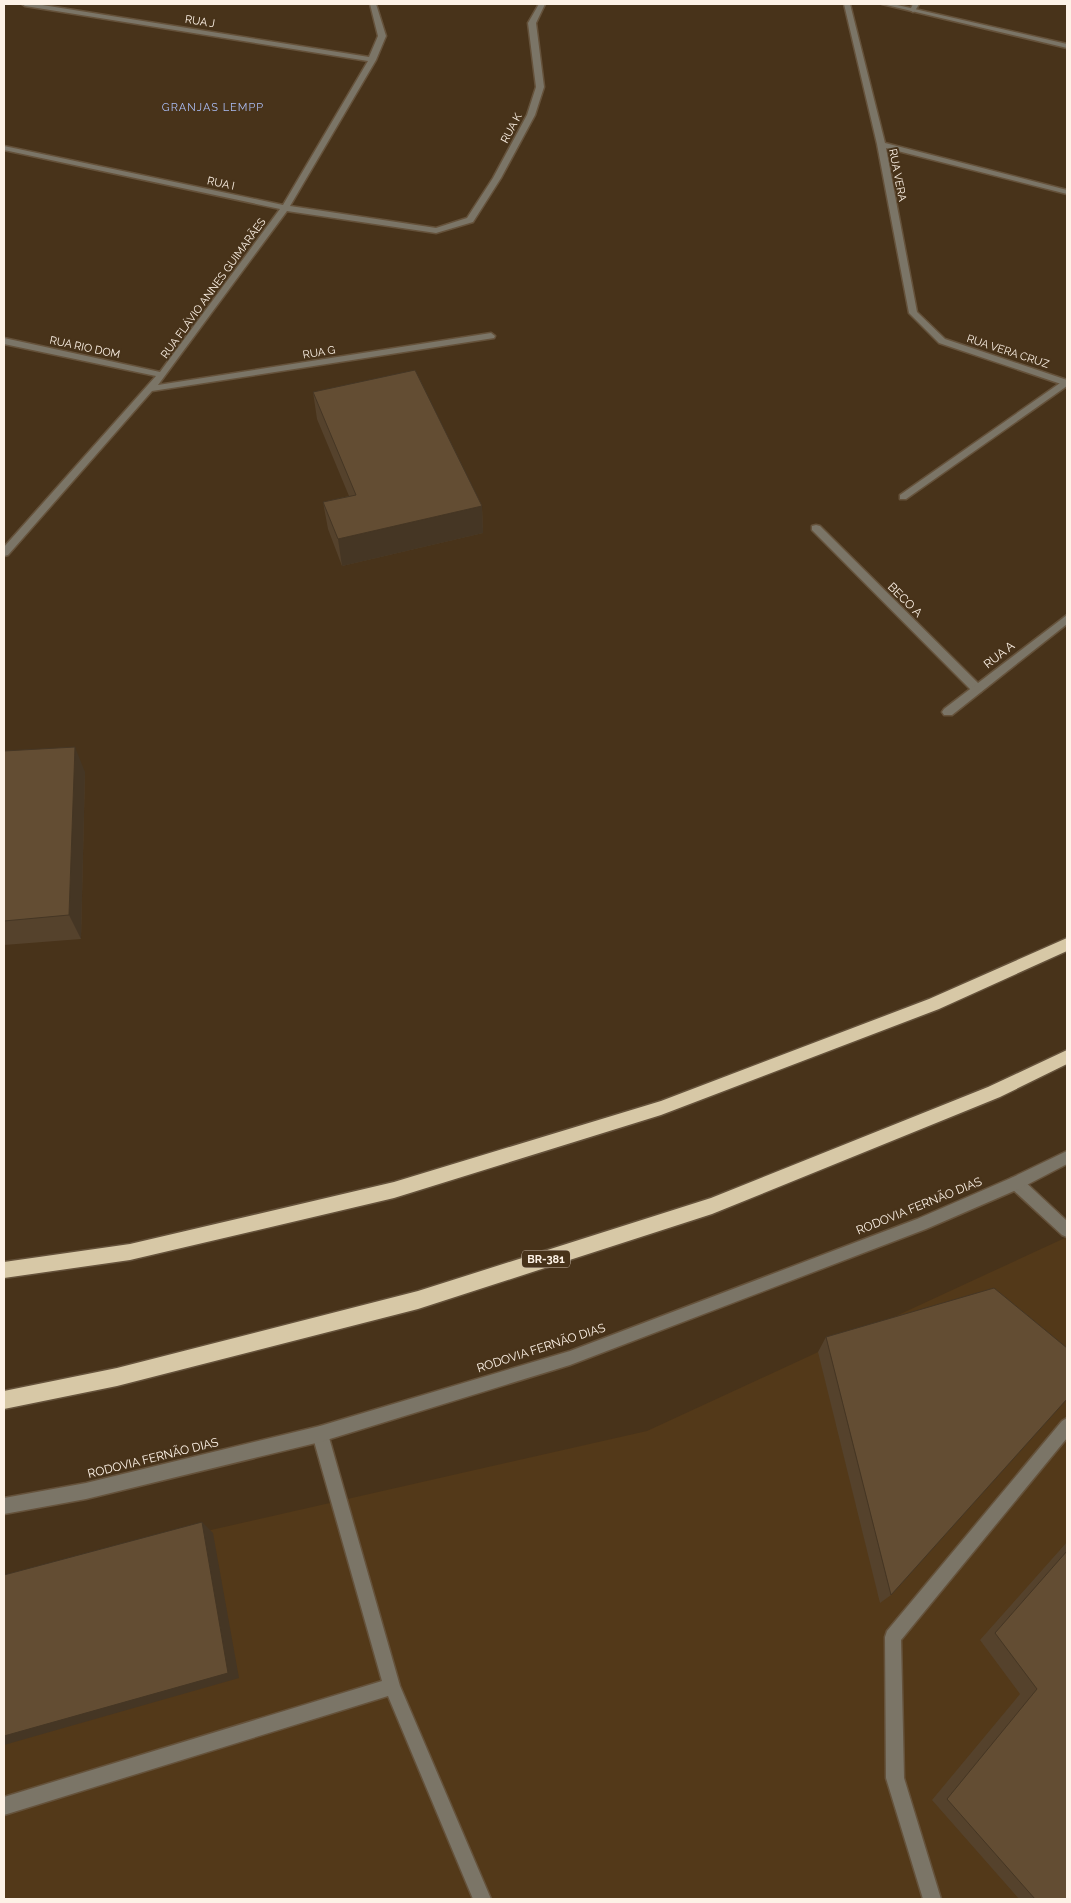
<svg xmlns="http://www.w3.org/2000/svg" width="1071" height="1903" font-family="Raleway,sans-serif">
<style>
.built{fill:#533919}
.lines{fill:none;stroke-linecap:round;stroke-linejoin:round}
.service-casing{stroke:#65523b;stroke-width:3}
.minor-casing{stroke:#65523b;stroke-width:3}
.tertiary-casing{stroke:#65523b;stroke-width:3}
.motorway-casing{stroke:#65523b;stroke-width:3}
.service{fill:#7b7567;fill-rule:evenodd}
.minor{fill:#7b7567;fill-rule:evenodd}
.tertiary{fill:#7b7567;fill-rule:evenodd}
.motorway{fill:#d7c8a6;fill-rule:evenodd}
.wall{fill:#55422c}
.shaded-wall{fill:#453624}
.building{fill:#634d33;stroke:#453624}
.labels{text-anchor:middle;stroke-width:4;stroke-linejoin:round;paint-order:stroke}
.far-street-label{font-size:11px;fill:#fdf2e6;stroke:#48331a}
.far-neighbourhood-label{font-size:11px;letter-spacing:1px;fill:#aabcf3;stroke:#48331a}
.shield{fill:#48331a;stroke:#c7b9a9;stroke-width:1}
.shield-label{font-size:11px;font-weight:bold;fill:#fdf2e6}
.street-label{font-size:12px;fill:#fdf2e6;stroke:#48331a}
</style>
<rect width="100%" height="100%" fill="#48331a"/>
<polygon class="built" points="1067,1237 1067,1899 4,1899 4,1577 647,1431"/>
<g class="lines">
<g class="service-casing">
<g id="service">
<polygon points="913,4 919,4 915,11 913,12 910,10"/>
<polygon points="1063,381 1067,381 1067,386 906,499 900,499 900,495"/>
<polygon points="816,525 820,526 981,686 982,689 981,692 973,692 812,530 812,526"/>
<polygon points="1016,1177 1021,1178 1067,1221 1067,1237 1062,1235 1011,1188 1009,1183 1011,1178"/>
<polygon points="1067,1418 1067,1438 901,1640 904,1778 941,1899 923,1899 886,1778 885,1637 887,1631 1062,1421"/>
<polygon points="320,1426 325,1429 328,1434 400,1686 491,1899 473,1899 388,1696 4,1815 4,1797 382,1681 312,1434 315,1429"/>
</g>
</g>
<g class="minor-casing">
<g id="minor">
<polygon points="22,4 36,4 369,57 378,36 370,4 376,4 386,36 376,60 290,206 436,228 467,218 493,178 527,115 536,87 528,23 539,4 545,4 536,23 544,87 535,115 501,178 473,222 436,233 287,211 158,385 491,333 495,336 494,338 152,391 8,555 4,556 4,547 156,376 4,344 4,338 160,372 280,209 4,150 4,146 283,205 368,61 25,6"/>
<polygon points="844,4 850,4 885,143 1067,190 1067,194 886,148 917,312 945,339 1067,380 1067,386 939,343 909,313 877,144"/>
<polygon points="882,4 893,4 1067,44 1067,48"/>
<polygon points="1067,615 1067,624 952,715 944,715 942,712 944,709"/>
</g>
</g>
<g class="tertiary-casing">
<polygon id="tertiary" points="1067,1151 1067,1164 1021,1188 926,1229 570,1365 320,1442 86,1499 4,1514 4,1498 86,1483 320,1426 570,1351 917,1219 1011,1178"/>
</g>
<g class="motorway-casing">
<g id="motorway">
<polygon points="1067,938 1067,951 939,1009 661,1115 394,1198 130,1260 4,1278 4,1262 130,1244 394,1182 661,1101 929,999"/>
<polygon points="1067,1050 1067,1064 1000,1097 712,1214 418,1309 117,1386 4,1409 4,1391 117,1368 418,1291 711,1198 988,1087"/>
</g>
</g>
<use href="#service" class="service"/>
<use href="#minor" class="minor"/>
<use href="#tertiary" class="tertiary"/>
<use href="#motorway" class="motorway"/>
</g>
<g class="wall">
<polygon points="313,392 482,506 483,533 342,566 328,529 323,502 349,496 317,419"/>
<polygon points="4,751 85,772 81,939 4,945"/>
<polygon points="826,1337 891,1595 880,1603 818,1352"/>
<polygon points="1067,1542 1067,1899 1019,1899 932,1800 1020,1694 980,1640"/>
</g>
<g class="shaded-wall">
<polygon points="482,506 483,533 342,566 338,539"/>
<polygon points="75,747 85,772 81,939 69,915"/>
<polygon points="202,1522 213,1533 239,1678 4,1745 4,1736"/>
</g>
<g class="building">
<polygon points="415,370 482,506 338,539 323,502 356,495 313,392"/>
<polygon points="75,747 69,915 4,921 4,751"/>
<polygon points="994,1288 1067,1348 1067,1399 891,1595 826,1337"/>
<polygon points="202,1522 228,1673 4,1736 4,1575"/>
<polygon points="1067,1551 1067,1899 1035,1899 947,1799 1037,1689 995,1633"/>
</g>
<g class="labels">
<g class="far-street-label">
<text transform="translate(200 21) rotate(9)" y="4">RUA J</text>
<text transform="translate(511 128) rotate(-62)" y="4">RUA K</text>
<text transform="translate(898 175) rotate(79)" y="4">RUA VERA</text>
<text transform="translate(221 183) rotate(12)" y="4">RUA I</text>
<text transform="translate(213 288) rotate(-54)" y="4">RUA FLÁVIO ANNES GUIMARÃES</text>
<text transform="translate(85 347) rotate(12)" y="4">RUA RIO DOM</text>
<text transform="translate(1008 351) rotate(18)" y="4">RUA VERA CRUZ</text>
<text transform="translate(319 352) rotate(-9)" y="4">RUA G</text>
</g>
<g class="far-neighbourhood-label">
<text x="213" y="111">GRANJAS LEMPP</text>
</g>
<rect class="shield" x="522" y="1250.5" width="48" height="17" rx="4"/>
<g class="shield-label">
<text x="546" y="1263">BR-381</text>
</g>
<g class="street-label">
<text transform="translate(905 600) rotate(45)" y="4">BECO A</text>
<text transform="translate(999 655) rotate(-38)" y="4">RUA A</text>
<text transform="translate(919 1206) rotate(-22)" y="4">RODOVIA FERNÃO DIAS</text>
<text transform="translate(541 1348) rotate(-18)" y="4">RODOVIA FERNÃO DIAS</text>
<text transform="translate(153 1458) rotate(-14)" y="4">RODOVIA FERNÃO DIAS</text>
</g>
</g>
<rect width="1071" height="1903" fill="none" stroke="#fdf2e6" stroke-width="10"/>
</svg>
